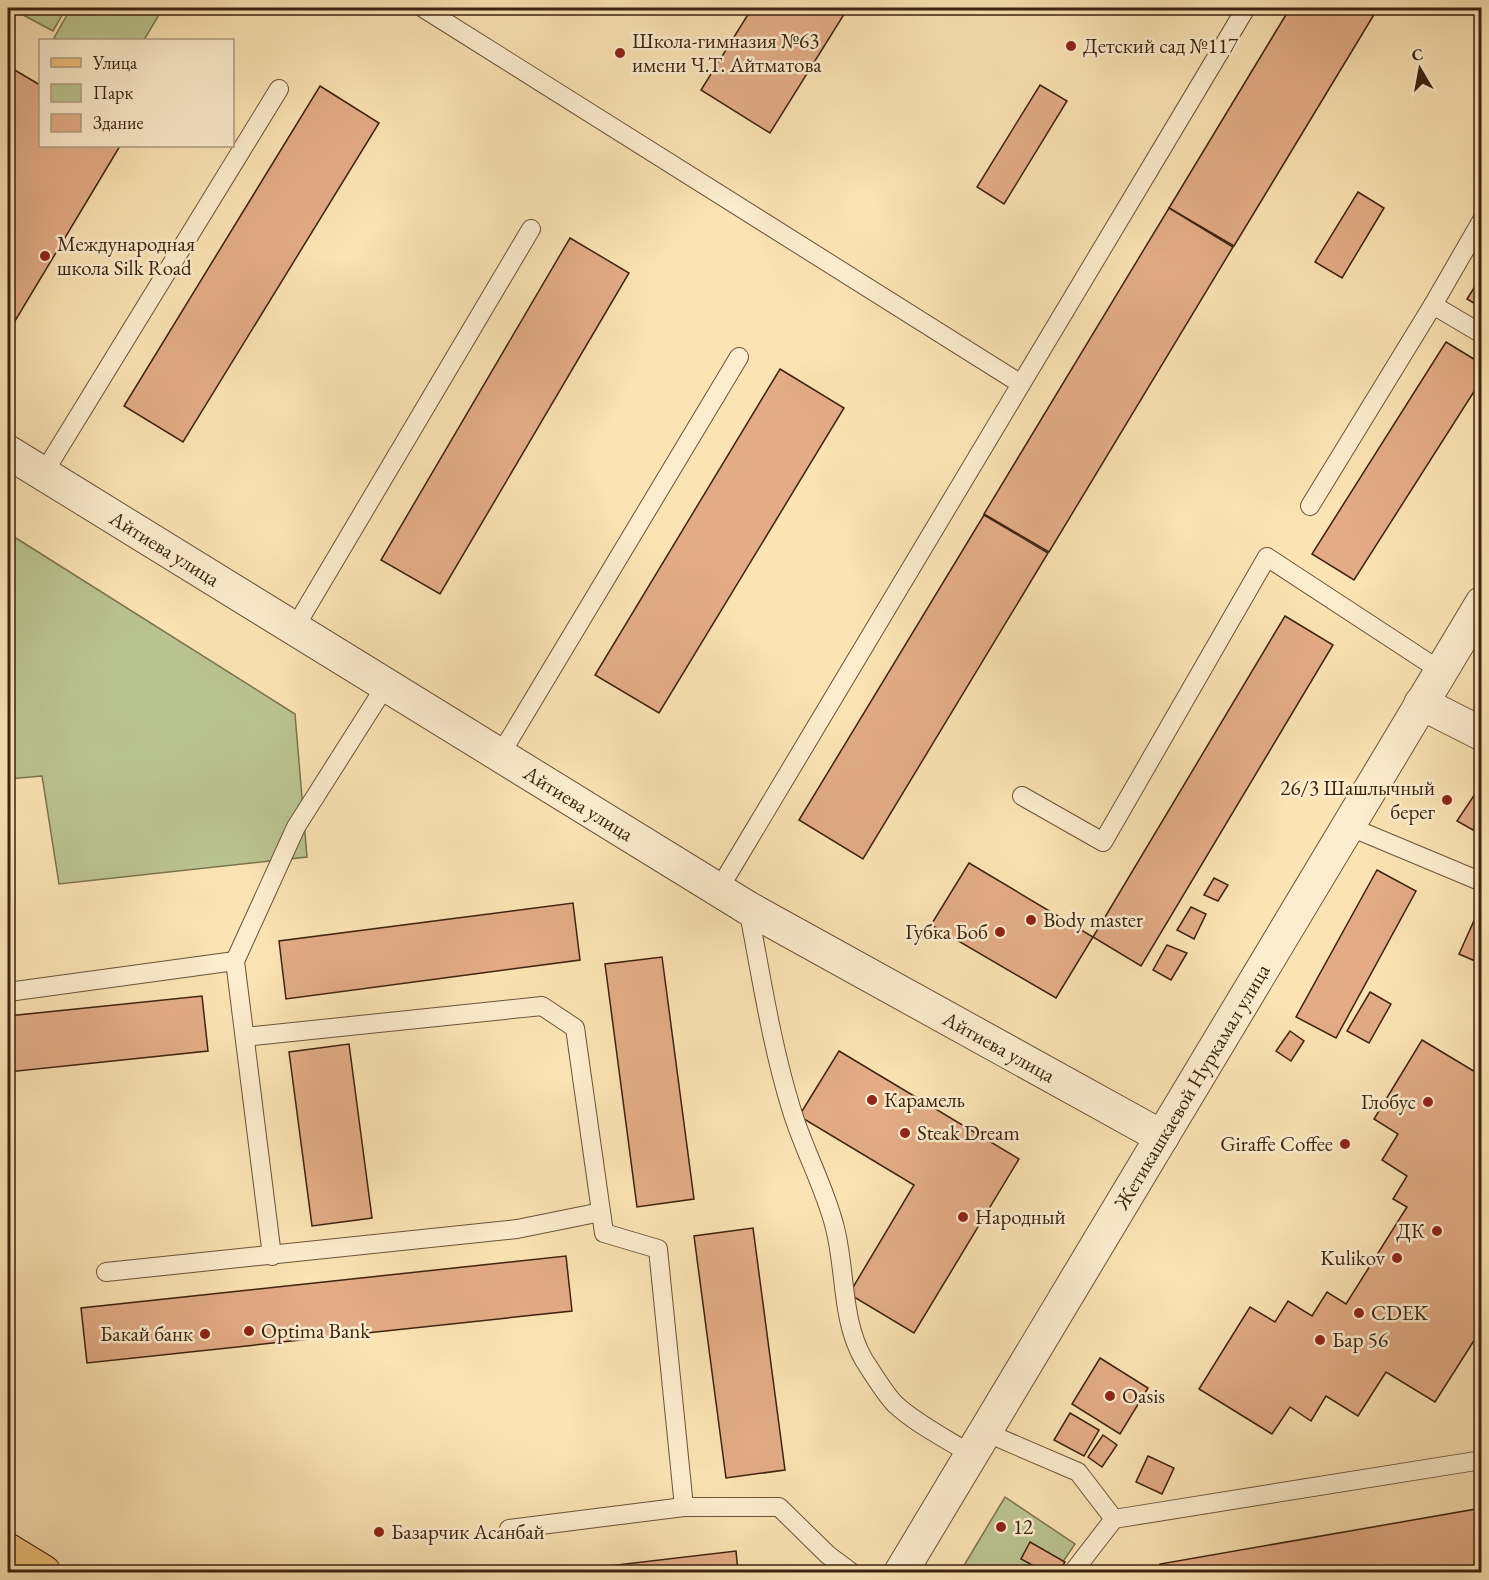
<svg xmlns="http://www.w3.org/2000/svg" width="1489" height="1580" font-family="'EB Garamond',serif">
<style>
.green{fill:#bac490;stroke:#7c734f;stroke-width:1.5}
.building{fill:#e3ac87;stroke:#3d220e;stroke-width:1.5}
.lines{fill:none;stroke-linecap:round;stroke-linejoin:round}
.lane-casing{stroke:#6c5238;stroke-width:20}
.street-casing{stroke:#6c5238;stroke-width:35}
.primary-casing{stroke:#3d220e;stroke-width:35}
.lane{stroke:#fcedce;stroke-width:18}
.street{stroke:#fcedce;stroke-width:33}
.primary{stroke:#eec27a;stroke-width:33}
.poi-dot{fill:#8f2418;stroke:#fcedce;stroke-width:2}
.labels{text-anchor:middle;stroke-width:5;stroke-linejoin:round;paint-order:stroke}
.poi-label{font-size:21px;fill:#3d220e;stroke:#fcedce;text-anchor:start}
.street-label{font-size:21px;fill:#3d220e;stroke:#fcedce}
</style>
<rect width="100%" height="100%" fill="#fbe3b4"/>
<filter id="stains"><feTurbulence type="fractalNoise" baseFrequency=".00333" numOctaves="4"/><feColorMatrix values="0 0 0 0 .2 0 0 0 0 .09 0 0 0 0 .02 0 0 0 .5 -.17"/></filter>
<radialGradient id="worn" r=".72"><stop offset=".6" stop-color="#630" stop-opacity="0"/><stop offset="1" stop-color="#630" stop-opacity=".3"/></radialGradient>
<g class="green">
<polygon points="10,8 66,8 53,31"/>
<polygon points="71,8 163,8 144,40 58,40 54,38"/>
<polygon points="8,533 295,714 307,857 59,884 42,776 8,779"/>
<polygon points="1005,1497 1075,1544 1056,1572 960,1572"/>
</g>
<g class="building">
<polygon points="752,8 848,8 770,133 701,90"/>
<polygon points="1290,8 1378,8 1234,246 1169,208"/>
<polygon points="8,66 40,85 40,146 120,146 9,331 8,331"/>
<polygon points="1040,85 1067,101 1004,204 977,187"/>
<polygon points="320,86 379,123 183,442 124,406"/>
<polygon points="1358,192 1384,208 1342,278 1315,262"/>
<polygon points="1169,208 1233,247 1049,552 984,514"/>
<polygon points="570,238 629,273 440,594 381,560"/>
<polygon points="1482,275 1482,308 1467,299"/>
<polygon points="1446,342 1482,364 1482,379 1354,580 1312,554"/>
<polygon points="780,369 844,408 659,713 595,675"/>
<polygon points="984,515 1048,553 863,859 799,820"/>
<polygon points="1285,616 1333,645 1141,966 1093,937"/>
<polygon points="1475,794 1482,798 1482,817 1473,830 1457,821"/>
<polygon points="969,863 1093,937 1056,998 931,925"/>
<polygon points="1377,870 1416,891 1336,1038 1296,1017"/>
<polygon points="1214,878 1228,885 1218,901 1204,895"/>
<polygon points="573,903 580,960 286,999 279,941"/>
<polygon points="1191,907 1206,914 1194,939 1177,930"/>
<polygon points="1477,914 1482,916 1482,964 1459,954"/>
<polygon points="1167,945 1187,953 1171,980 1153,970"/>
<polygon points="662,957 694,1199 637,1207 605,964"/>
<polygon points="1370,992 1391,1004 1369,1043 1347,1031"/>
<polygon points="202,996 208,1051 8,1072 8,1016"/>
<polygon points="1290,1031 1304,1041 1291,1061 1276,1051"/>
<polygon points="1422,1040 1482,1076 1482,1328 1435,1402 1386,1372 1358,1416 1326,1396 1311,1421 1290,1407 1272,1434 1199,1389 1250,1307 1275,1322 1288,1301 1312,1316 1327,1292 1346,1304 1407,1207 1393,1199 1407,1176 1382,1160 1398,1134 1374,1119"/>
<polygon points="349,1044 372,1218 312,1226 289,1052"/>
<polygon points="839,1051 1019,1159 914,1333 849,1294 914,1185 799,1116"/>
<polygon points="753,1228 785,1470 726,1478 694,1236"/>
<polygon points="566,1256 572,1311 87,1363 81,1308"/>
<polygon points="1100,1358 1148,1388 1120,1434 1072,1404"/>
<polygon points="1070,1413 1099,1430 1084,1456 1054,1440"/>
<polygon points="1103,1435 1117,1445 1102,1467 1088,1457"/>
<polygon points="1148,1456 1174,1468 1162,1494 1136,1482"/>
<polygon points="1482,1508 1482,1564 1435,1572 1162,1572 1160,1564"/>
<polygon points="1030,1542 1065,1562 1059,1572 1045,1572 1021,1559"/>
<polygon points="736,1551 738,1572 557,1572"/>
</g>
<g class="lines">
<g class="lane-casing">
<g id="lane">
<polyline points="423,8 1021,384"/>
<polyline points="1433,305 1482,220"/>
<polyline points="43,474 279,89"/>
<polyline points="1310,506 1433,305 1482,334"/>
<polyline points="294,629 531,229"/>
<polyline points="500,755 739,357"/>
<polyline points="1022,796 1103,842 1267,557 1441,671"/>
<polyline points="1348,826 1482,882"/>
<polyline points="719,889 1246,8"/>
<path d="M748,908c13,67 23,135 43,200 12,41 34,79 44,120 11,43 6,93 29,132 7,11 23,37 32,45 22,20 51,34 76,50"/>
<polyline points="8,992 235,961"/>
<polyline points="245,1037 542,1006 575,1028 604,1233 658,1249 684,1507 779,1507 828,1555 851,1572"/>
<polyline points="272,1256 235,961 296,827 386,685"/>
<polyline points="106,1272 517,1229 601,1212"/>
<polyline points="985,1432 1078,1472 1114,1519 1482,1460"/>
<polyline points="509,1529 684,1507"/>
<polyline points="1073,1572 1114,1519"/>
</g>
</g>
<g class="street-casing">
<g id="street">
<path id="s1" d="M8,452l740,456 414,229"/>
<polyline points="1421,703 1482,734"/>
<path id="s2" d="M901,1572l581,-969"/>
</g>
</g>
<g class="primary-casing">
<polyline id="primary" points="8,1550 44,1572"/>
</g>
<use href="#lane" class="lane"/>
<use href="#street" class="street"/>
<use href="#primary" class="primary"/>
</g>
<g class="poi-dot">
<circle cx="1071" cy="46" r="6"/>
<circle cx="620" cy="53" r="6"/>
<circle cx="45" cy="256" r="6"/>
<circle cx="1447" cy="800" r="6"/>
<circle cx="1031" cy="920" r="6"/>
<circle cx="1000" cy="932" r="6"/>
<circle cx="872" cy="1100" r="6"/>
<circle cx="1428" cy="1102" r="6"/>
<circle cx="905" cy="1133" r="6"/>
<circle cx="1345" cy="1144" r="6"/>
<circle cx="963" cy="1217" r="6"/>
<circle cx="1437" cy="1231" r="6"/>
<circle cx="1397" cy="1258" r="6"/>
<circle cx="1359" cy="1313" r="6"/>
<circle cx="249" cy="1331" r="6"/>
<circle cx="205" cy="1334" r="6"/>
<circle cx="1320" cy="1340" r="6"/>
<circle cx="1110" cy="1396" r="6"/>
<circle cx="1001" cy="1527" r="6"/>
<circle cx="379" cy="1532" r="6"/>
</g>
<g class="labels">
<g class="poi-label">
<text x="632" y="48">Школа-гимназия №63<tspan x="632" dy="24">имени Ч.Т. Айтматова</tspan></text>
<text x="1083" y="53">Детский сад №117</text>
<text x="57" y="251">Международная<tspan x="57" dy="24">школа Silk Road</tspan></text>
<text x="1435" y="795" text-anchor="end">26/3 Шашлычный<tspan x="1435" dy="24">берег</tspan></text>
<text x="1043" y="927">Body master</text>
<text x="988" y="939" text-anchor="end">Губка Боб</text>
<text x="884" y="1107">Карамель</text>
<text x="1416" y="1109" text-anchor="end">Глобус</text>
<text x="917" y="1140">Steak Dream</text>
<text x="1333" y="1151" text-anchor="end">Giraffe Coffee</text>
<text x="975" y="1224">Народный</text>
<text x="1425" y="1238" text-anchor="end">ДК</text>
<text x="1385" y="1265" text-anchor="end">Kulikov</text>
<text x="1371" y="1320">CDEK</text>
<text x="261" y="1338">Optima Bank</text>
<text x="193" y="1341" text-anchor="end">Бакай банк</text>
<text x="1332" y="1347">Бар 56</text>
<text x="1122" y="1403">Oasis</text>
<text x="1013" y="1534">12</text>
<text x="391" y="1539">Базарчик Асанбай</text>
</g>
<g class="street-label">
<text dy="7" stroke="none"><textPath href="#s1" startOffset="184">Айтиева улица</textPath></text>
<text dy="7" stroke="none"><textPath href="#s1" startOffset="670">Айтиева улица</textPath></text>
<text dy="7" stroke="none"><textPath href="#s1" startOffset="1156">Айтиева улица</textPath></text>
<text dy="7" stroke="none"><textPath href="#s2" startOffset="566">Жетикашкаевой Нуркамал улица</textPath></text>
</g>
</g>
<rect width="1489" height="1580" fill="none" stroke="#fbe3b4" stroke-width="30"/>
<rect x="9" y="9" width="1471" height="1562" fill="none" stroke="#3d220e" stroke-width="3"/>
<rect x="15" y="15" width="1459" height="1550" fill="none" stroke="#3d220e" stroke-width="1.5"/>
<rect x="39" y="39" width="195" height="108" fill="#fcedce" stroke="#b09c81" stroke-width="1.5"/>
<rect x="51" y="58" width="30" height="9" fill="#eec27a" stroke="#b09c81" stroke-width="1.5"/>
<text x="93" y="69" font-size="18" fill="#3d220e">Улица</text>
<rect x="51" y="84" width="30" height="18" fill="#bac490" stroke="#b09c81" stroke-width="1.5"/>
<text x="93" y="99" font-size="18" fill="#3d220e">Парк</text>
<rect x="51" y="114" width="30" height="18" fill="#e3ac87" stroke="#b09c81" stroke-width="1.5"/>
<text x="93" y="129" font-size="18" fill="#3d220e">Здание</text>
<g transform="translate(1420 69) rotate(350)" stroke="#fcedce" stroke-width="4.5" paint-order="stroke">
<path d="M0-4.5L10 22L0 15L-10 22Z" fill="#3d220e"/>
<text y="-9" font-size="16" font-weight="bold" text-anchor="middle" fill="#3d220e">С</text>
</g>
<rect width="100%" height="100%" filter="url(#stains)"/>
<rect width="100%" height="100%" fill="url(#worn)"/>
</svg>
